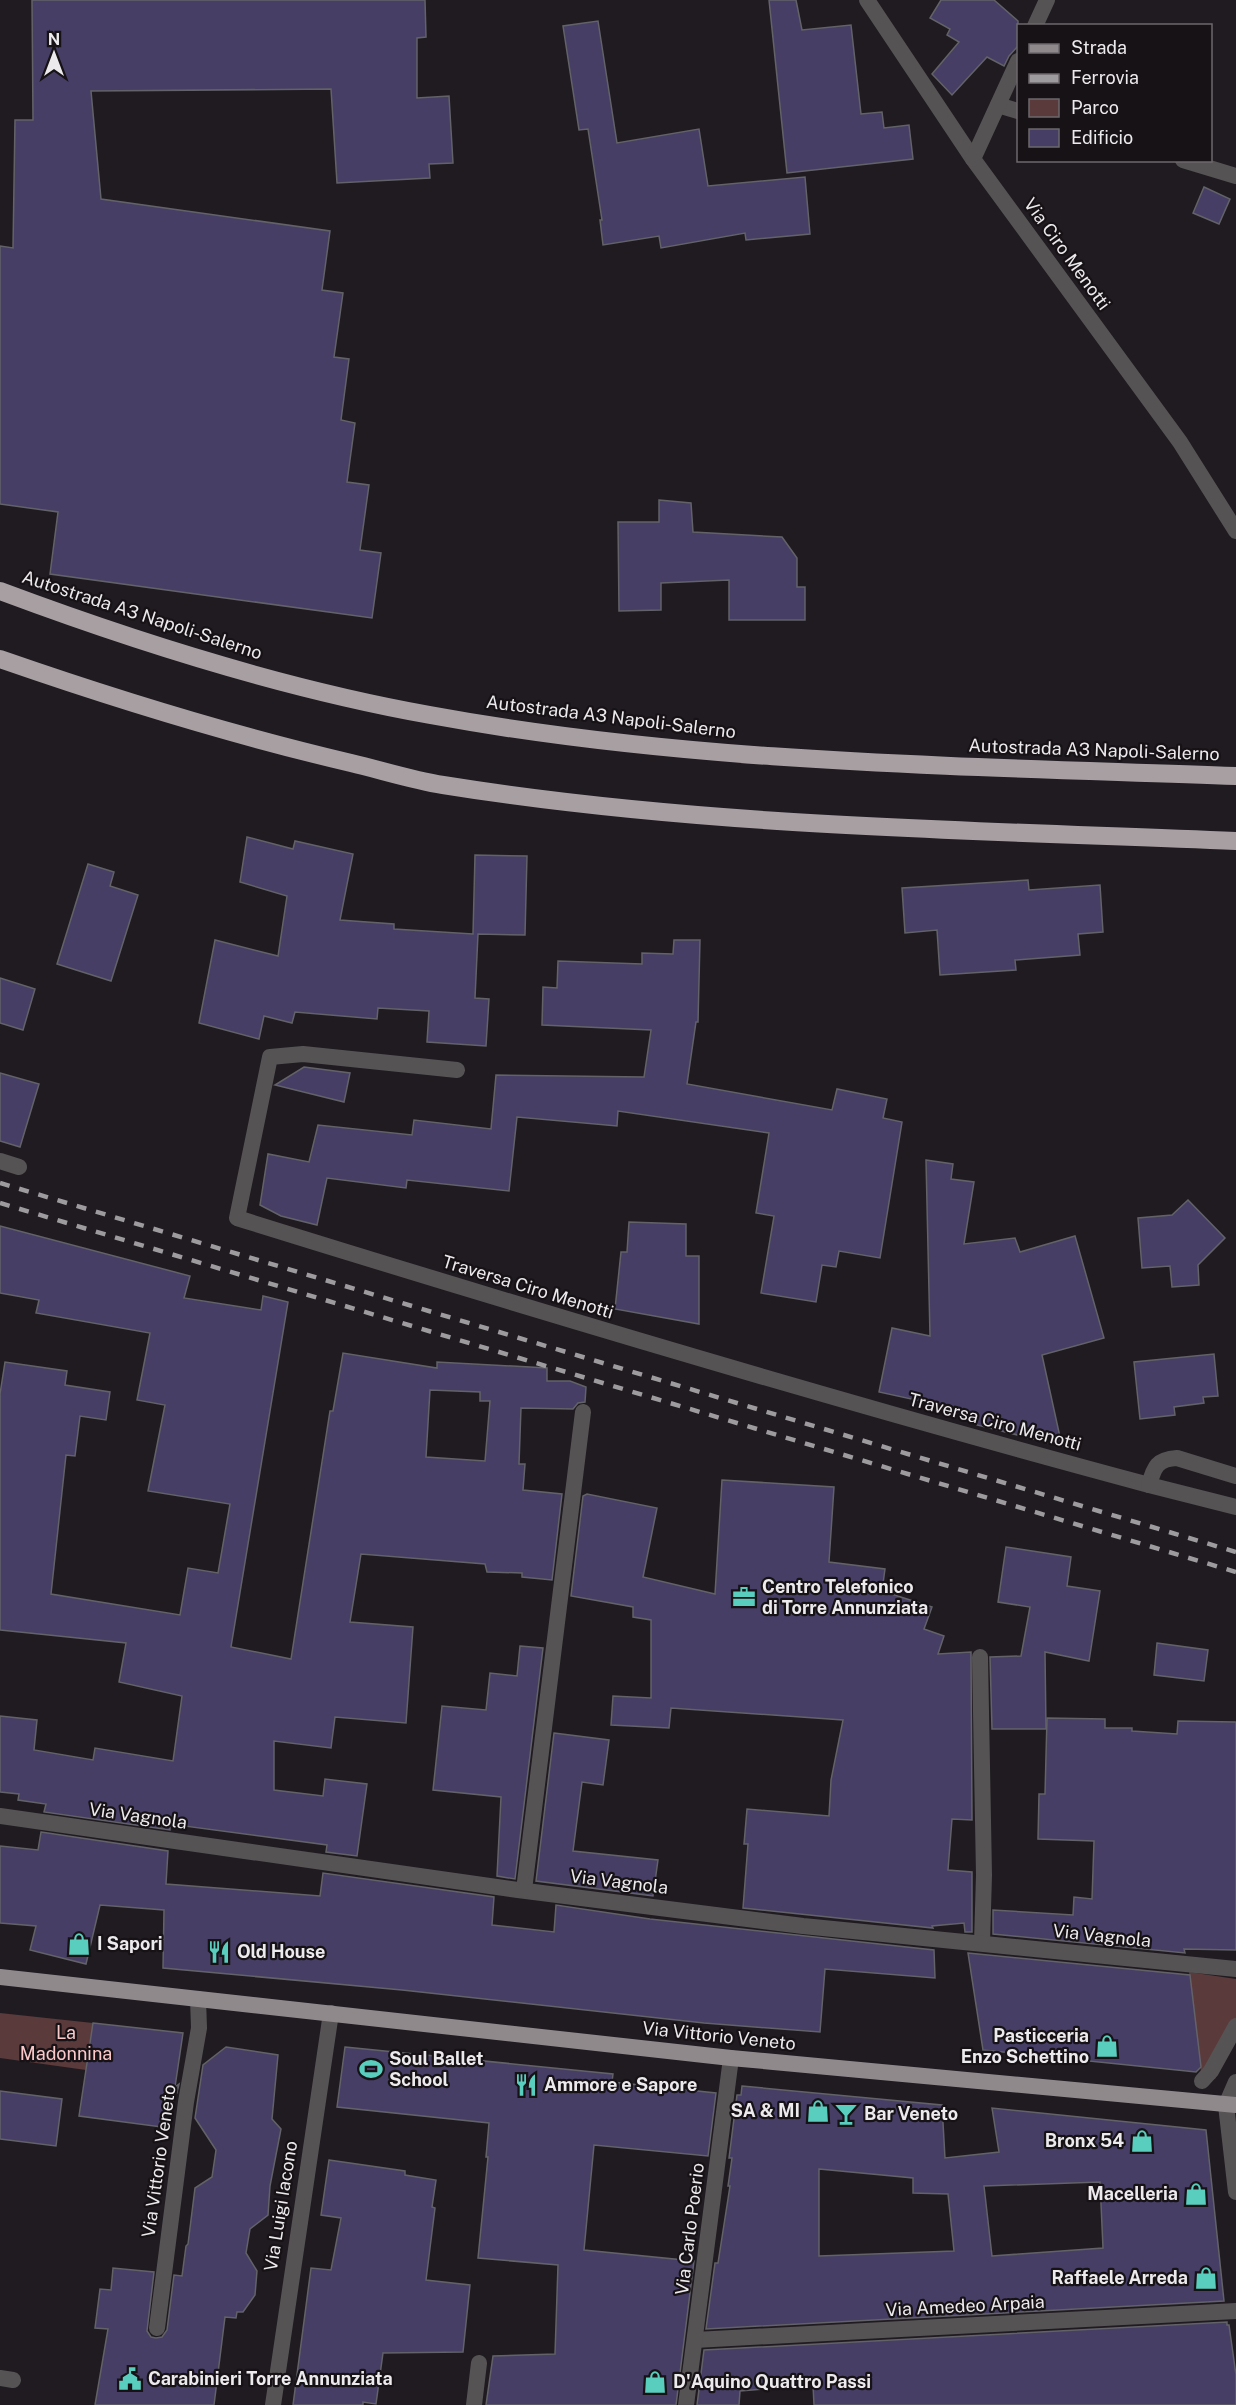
<svg xmlns="http://www.w3.org/2000/svg" width="1236" height="2405" font-family="'Public Sans',sans-serif">
<style>
.green{fill:#5a3a3b}
.building{fill:#463e64;stroke:#636268;stroke-width:1.5;fill-rule:evenodd}
.lines{fill:none;stroke-linecap:round;stroke-linejoin:round}
.pedestrian{stroke:#565354;stroke-width:16}
.minor{stroke:#565354;stroke-width:16}
.tertiary{stroke:#565354;stroke-width:16}
.primary{stroke:#90898c;stroke-width:16}
.motorway{stroke:#a79fa2;stroke-width:18}
.rail{stroke:#9e9b9f;stroke-width:4.5;stroke-dasharray:10 10;stroke-linecap:butt}
.labels{text-anchor:middle;stroke-width:4.5;stroke-linejoin:round;paint-order:stroke}
.street-label{font-size:18px;fill:#edeaed;stroke:#161216}
.poi-label{font-size:18px;font-weight:bold;fill:#edeaed;stroke:#161216;text-anchor:start}
.park-label{font-size:18px;fill:#fbc9ca;stroke:#161216}
</style>
<rect width="100%" height="100%" fill="#1f1b20"/>
<g class="green">
<polygon points="1189,1972 1236,1979 1236,2041 1215,2079 1202,2081"/>
<polygon points="0,2013 93,2023 86,2070 0,2058"/>
</g>
<g class="building">
<polygon points="32,0 425,0 426,37 417,38 417,98 449,96 453,163 429,164 430,178 337,183 331,89 91,91 101,199 330,231 322,290 343,293 334,357 349,359 341,420 355,423 347,482 369,485 360,550 381,553 372,618 50,574 58,512 0,504 0,246 13,248 15,120 33,120"/>
<polygon points="769,0 796,0 802,30 851,25 861,114 882,112 884,128 909,125 913,159 787,173"/>
<polygon points="941,0 994,0 1018,21 1018,46 1009,56 1004,66 987,57 952,95 932,74 959,42 947,35 950,29 930,18"/>
<polygon points="598,21 617,143 699,129 708,186 805,177 810,234 746,240 745,233 661,248 659,236 603,245 600,220 602,220 588,129 579,130 563,26"/>
<polygon points="1204,187 1230,199 1219,224 1193,213"/>
<polygon points="659,500 691,503 693,532 782,537 797,558 797,587 805,587 805,620 729,620 729,580 661,583 661,610 619,611 618,522 659,522"/>
<polygon points="247,837 293,849 295,841 353,854 340,920 394,924 394,929 473,934 475,855 527,856 525,935 478,934 475,998 489,999 486,1046 427,1042 429,1011 378,1008 377,1019 295,1012 292,1023 264,1016 259,1039 199,1023 215,940 278,956 287,896 240,882"/>
<polygon points="88,864 114,872 110,886 138,895 111,981 57,964"/>
<polygon points="1028,880 1029,890 1100,885 1103,932 1078,934 1080,955 1015,960 1016,970 940,975 937,930 905,933 902,888"/>
<polygon points="674,940 700,940 698,1022 696,1022 687,1084 832,1110 837,1089 887,1099 883,1118 902,1122 880,1258 839,1251 836,1267 822,1265 816,1302 761,1293 774,1216 756,1213 769,1133 618,1111 617,1126 517,1117 509,1191 407,1180 406,1188 327,1178 317,1225 281,1216 260,1205 268,1154 309,1162 318,1125 412,1135 414,1120 491,1129 496,1075 644,1077 651,1030 542,1025 543,987 557,988 558,961 642,964 642,953 673,954"/>
<polygon points="0,978 35,989 23,1030 0,1023"/>
<polygon points="304,1067 350,1073 344,1102 275,1085"/>
<polygon points="0,1073 39,1084 20,1147 0,1141"/>
<polygon points="926,1160 953,1164 951,1179 974,1182 964,1244 1015,1238 1020,1252 1075,1236 1104,1338 1042,1355 1062,1446 977,1425 976,1413 879,1392 892,1328 930,1336"/>
<polygon points="1188,1200 1225,1238 1198,1265 1199,1285 1172,1287 1170,1266 1142,1268 1138,1218 1172,1215"/>
<polygon points="629,1222 686,1224 686,1256 699,1256 699,1324 615,1309 621,1252 627,1252"/>
<path d="M0,1226l190,50 -6,22 77,12 2,-14 25,6 -57,345 60,12 39,-248h3l10,-58 94,15v-6l110,6v13h23l16,6 -1,15 -7,1 -5,6 -52,-1 -2,56h6l-2,26 39,4 -10,86 -30,-3v-4l-35,-1 -2,-8 -124,-10 -11,68 63,5 -7,96 -71,-6 -4,31 -57,-7v49l49,6 2,-17 42,5 -10,72 -31,-4 1,-7 -157,-21v6l-126,-18 2,-8 -28,-4 1,-6 -19,-2v-76l37,4 -3,30 59,10 2,-12 78,13 9,-65 -63,-14 7,-39 -126,-13v-236l5,-32 62,9 -2,14 45,7 -4,28 -26,-4 -5,40 -9,-1 -15,139 129,21 8,-47 30,5 12,-69 -82,-13 17,-86 -28,-5 13,-67 -114,-20 3,-13 -39,-7zM430,1390l50,2v9h10l-5,60 -59,-4z"/>
<polygon points="1214,1354 1218,1396 1203,1397 1204,1403 1174,1407 1175,1415 1140,1419 1134,1362"/>
<polygon points="722,1480 834,1487 829,1562 885,1569 882,1591 932,1607 924,1629 944,1636 938,1654 971,1652 972,1820 952,1819 948,1870 972,1872 972,1932 965,1932 964,1923 932,1926 933,1928 743,1908 748,1844 744,1844 747,1809 829,1816 831,1780 843,1720 671,1708 669,1728 611,1725 613,1696 651,1698 651,1620 633,1617 633,1607 571,1596 583,1496 587,1494 657,1508 643,1577 715,1594"/>
<polygon points="1006,1547 1071,1557 1067,1586 1100,1591 1089,1661 1045,1652 1046,1729 992,1729 990,1657 1021,1656 1030,1607 998,1602"/>
<polygon points="1157,1643 1208,1650 1204,1681 1154,1675"/>
<polygon points="520,1646 543,1648 515,1879 497,1876 501,1797 433,1790 442,1706 486,1710 490,1673 517,1676"/>
<polygon points="1047,1718 1105,1719 1105,1728 1132,1728 1132,1731 1177,1734 1178,1721 1236,1722 1236,1950 1184,1949 1185,1953 993,1934 993,1910 1073,1915 1074,1897 1092,1899 1094,1841 1038,1839 1039,1794 1045,1794"/>
<polygon points="554,1733 609,1740 603,1785 582,1782 573,1851 658,1860 653,1896 536,1881"/>
<polygon points="41,1832 168,1851 166,1884 320,1896 323,1873 494,1897 492,1925 554,1932 556,1905 650,1919 934,1950 935,1978 825,1969 820,2032 704,2023 402,1990 163,1968 164,1910 100,1905 86,1964 30,1950 36,1926 0,1923 0,1846 38,1850"/>
<polygon points="968,1953 1190,1975 1201,2067 1196,2072 983,2050"/>
<polygon points="93,2023 183,2033 175,2087 179,2084 177,2092 175,2088 169,2128 79,2116"/>
<polygon points="226,2047 278,2055 272,2119 281,2129 270,2186 268,2215 250,2229 246,2253 257,2271 255,2295 243,2312 237,2312 236,2318 225,2317 214,2405 95,2405 108,2329 95,2328 100,2289 111,2290 113,2268 154,2272 147,2331 151,2337 156,2338 162,2337 167,2330 174,2275 182,2276 186,2246 188,2244 195,2188 212,2177 216,2150 195,2118 203,2065"/>
<polygon points="345,2047 613,2074 612,2082 716,2093 708,2156 594,2145 584,2250 694,2261 676,2405 486,2405 493,2356 555,2354 558,2265 478,2258 488,2157 486,2157 489,2123 337,2107"/>
<path d="M742,2086l200,19 3,53 54,-6 -7,-44 214,22 18,171 -518,28 9,-66h3l12,-77h-2l4,-28h-3l8,-63h4zM819,2169l94,9v15l35,1 6,57 -135,5zM1100,2182l3,66 -111,8 -8,-70z"/>
<polygon points="0,2091 62,2099 56,2146 0,2139"/>
<polygon points="329,2160 405,2171 405,2175 436,2180 432,2207 435,2208 426,2280 470,2285 463,2352 383,2353 376,2404 363,2402 363,2405 293,2405 311,2268 331,2270 341,2218 321,2215"/>
<polygon points="1227,2322 1227,2325 1229,2325 1236,2375 1236,2405 814,2405 813,2385 740,2391 739,2405 697,2405 704,2350"/>
</g>
<g class="lines">
<polyline class="pedestrian" points="1202,2081 1211,2071 1236,2026"/>
<g class="minor">
<polyline points="867,0 973,159 1180,442 1236,531"/>
<polyline points="1035,26 1047,0"/>
<polyline points="998,105 1018,111"/>
<polyline points="973,159 1018,61"/>
<polyline points="1183,160 1236,176"/>
<path d="M457,1070l-154,-16 -33,3 -33,161c302,94 606,185 912,267"/>
<polyline points="0,1161 19,1167"/>
<path d="M1236,1476l-59,-18c-20,1 -23,9 -28,27l87,22"/>
<polyline points="980,1657 984,1875 982,1943"/>
<polyline points="0,1816 518,1890 803,1926 1236,1969"/>
<polyline points="524,1890 583,1412"/>
<polyline points="1236,2082 1226,2105 1236,2192"/>
<polyline points="157,2328 186,2102 199,2028 198,1999"/>
<polyline points="695,2340 1236,2311"/>
<polyline points="0,2378 13,2380"/>
<polyline points="474,2405 479,2363"/>
<polyline points="686,2405 731,2058"/>
</g>
<polyline class="tertiary" points="273,2405 331,2013"/>
<polyline class="primary" points="0,1977 731,2058 1236,2105"/>
<g class="motorway">
<path d="M0,591c139,52 284,98 430,124 266,49 537,51 806,61"/>
<path d="M0,659c115,40 232,76 351,104 30,7 61,17 92,22 261,42 529,45 793,56"/>
</g>
<g class="rail">
<polyline points="0,1183 1236,1552"/>
<polyline points="0,1203 1236,1572"/>
</g>
</g>
<defs>
<g id="office-bare" transform="scale(1.8)"><path d="M-6-3h4V-5.5h4V-3h4V5H-6ZM-1-4.5V-3h2v-1.5ZM-6 0V1H6V0Z" fill="#59cebe" stroke="#161216" stroke-width="2.5" paint-order="stroke"/></g>
<g id="shop-bare" transform="scale(1.8)"><path d="M-5-2.5h2.3a2.7 3.5 0 0 1 5.4 0H5L5.5 6h-11ZM-1.5-2.5h3a1.5 2.3 0 0 0-3 0Z" fill="#59cebe" stroke="#161216" stroke-width="2.5" paint-order="stroke"/></g>
<g id="restaurant-bare" transform="scale(1.8)"><path d="M-5-6h1v4h1v-4h1v4h1v-4h1v5L-1.5 .5V6h-2V.5L-5-1ZM5-6V6H3V1.5H1.5Q1.5-4 5-6Z" fill="#59cebe" stroke="#161216" stroke-width="2.5" paint-order="stroke"/></g>
<g id="stadium-bare" transform="scale(1.8)"><path d="M0-5a6.5 5 0 1 0 0 10a6.5 5 0 1 0 0-10ZM-3.5-1.8h7v3.6h-7Z" fill="#59cebe" stroke="#161216" stroke-width="2.5" paint-order="stroke"/></g>
<g id="bar-bare" transform="scale(1.8)"><path d="M-6-5H6L.8 .8V4.5H3.5V6h-7V4.5H-.8V.8Z" fill="#59cebe" stroke="#161216" stroke-width="2.5" paint-order="stroke"/></g>
<g id="civic-bare" transform="scale(1.8)"><path d="M-.6-6.5H3V-4.5H.6V-3L4-1V1h2V6H-6V1h2V-1L-.6-3ZM-1.2 2.5V6h2.4V2.5Z" fill="#59cebe" stroke="#161216" stroke-width="2.5" paint-order="stroke"/></g>
</defs>
<g fill-rule="evenodd">
<use href="#office-bare" x="744" y="1597"/>
<use href="#shop-bare" x="79" y="1944"/>
<use href="#restaurant-bare" x="219" y="1952"/>
<use href="#shop-bare" x="1107" y="2046"/>
<use href="#stadium-bare" x="371" y="2069"/>
<use href="#restaurant-bare" x="526" y="2085"/>
<use href="#shop-bare" x="818" y="2111"/>
<use href="#bar-bare" x="846" y="2114"/>
<use href="#shop-bare" x="1142" y="2141"/>
<use href="#shop-bare" x="1196" y="2194"/>
<use href="#shop-bare" x="1206" y="2278"/>
<use href="#civic-bare" x="130" y="2379"/>
<use href="#shop-bare" x="655" y="2382"/>
</g>
<g class="labels">
<g class="street-label">
<text transform="translate(1067 254) rotate(54)" y="6">Via Ciro Menotti</text>
<text transform="translate(142 615) rotate(18)" y="6">Autostrada A3 Napoli-Salerno</text>
<text transform="translate(611 717) rotate(7)" y="6">Autostrada A3 Napoli-Salerno</text>
<text transform="translate(1094 750) rotate(2)" y="6">Autostrada A3 Napoli-Salerno</text>
<text transform="translate(528 1287) rotate(17)" y="6">Traversa Ciro Menotti</text>
<text transform="translate(995 1422) rotate(15)" y="6">Traversa Ciro Menotti</text>
<text transform="translate(138 1816) rotate(8)" y="6">Via Vagnola</text>
<text transform="translate(619 1882) rotate(7)" y="6">Via Vagnola</text>
<text transform="translate(1102 1936) rotate(6)" y="6">Via Vagnola</text>
<text transform="translate(719 2036) rotate(6)" y="6">Via Vittorio Veneto</text>
<text transform="translate(159 2161) rotate(-82)" y="6">Via Vittorio Veneto</text>
<text transform="translate(281 2206) rotate(-81)" y="6">Via Luigi Iacono</text>
<text transform="translate(690 2229) rotate(-83)" y="6">Via Carlo Poerio</text>
<text transform="translate(965 2306) rotate(-3)" y="6">Via Amedeo Arpaia</text>
</g>
<g class="poi-label">
<text x="762" y="1593">Centro Telefonico<tspan x="762" dy="21">di Torre Annunziata</tspan></text>
<text x="97" y="1950">I Sapori</text>
<text x="237" y="1958">Old House</text>
<text x="1089" y="2042" text-anchor="end">Pasticceria<tspan x="1089" dy="21">Enzo Schettino</tspan></text>
<text x="389" y="2065">Soul Ballet<tspan x="389" dy="21">School</tspan></text>
<text x="544" y="2091">Ammore e Sapore</text>
<text x="800" y="2117" text-anchor="end">SA &amp; MI</text>
<text x="864" y="2120">Bar Veneto</text>
<text x="1124" y="2147" text-anchor="end">Bronx 54</text>
<text x="1178" y="2200" text-anchor="end">Macelleria</text>
<text x="1188" y="2284" text-anchor="end">Raffaele Arreda</text>
<text x="148" y="2385">Carabinieri Torre Annunziata</text>
<text x="673" y="2388">D'Aquino Quattro Passi</text>
</g>
<g class="park-label">
<text x="66" y="2039">La<tspan x="66" dy="21">Madonnina</tspan></text>
</g>
</g>
<rect x="1017" y="24" width="195" height="138" fill="#161216" stroke="#6c686c" stroke-width="1.5"/>
<rect x="1029" y="44" width="30" height="9" fill="#90898c" stroke="#6c686c" stroke-width="1.5"/>
<text x="1071" y="54" font-size="18" fill="#edeaed">Strada</text>
<rect x="1029" y="74" width="30" height="9" fill="#9e9b9f" stroke="#6c686c" stroke-width="1.5"/>
<text x="1071" y="84" font-size="18" fill="#edeaed">Ferrovia</text>
<rect x="1029" y="99" width="30" height="18" fill="#5a3a3b" stroke="#6c686c" stroke-width="1.5"/>
<text x="1071" y="114" font-size="18" fill="#edeaed">Parco</text>
<rect x="1029" y="129" width="30" height="18" fill="#463e64" stroke="#6c686c" stroke-width="1.5"/>
<text x="1071" y="144" font-size="18" fill="#edeaed">Edificio</text>
<g transform="translate(54 54)" stroke="#161216" stroke-width="4.5" paint-order="stroke">
<path d="M0-4.5L10 22L0 15L-10 22Z" fill="#edeaed"/>
<text y="-9" font-size="16" font-weight="bold" text-anchor="middle" fill="#edeaed">N</text>
</g>
</svg>
